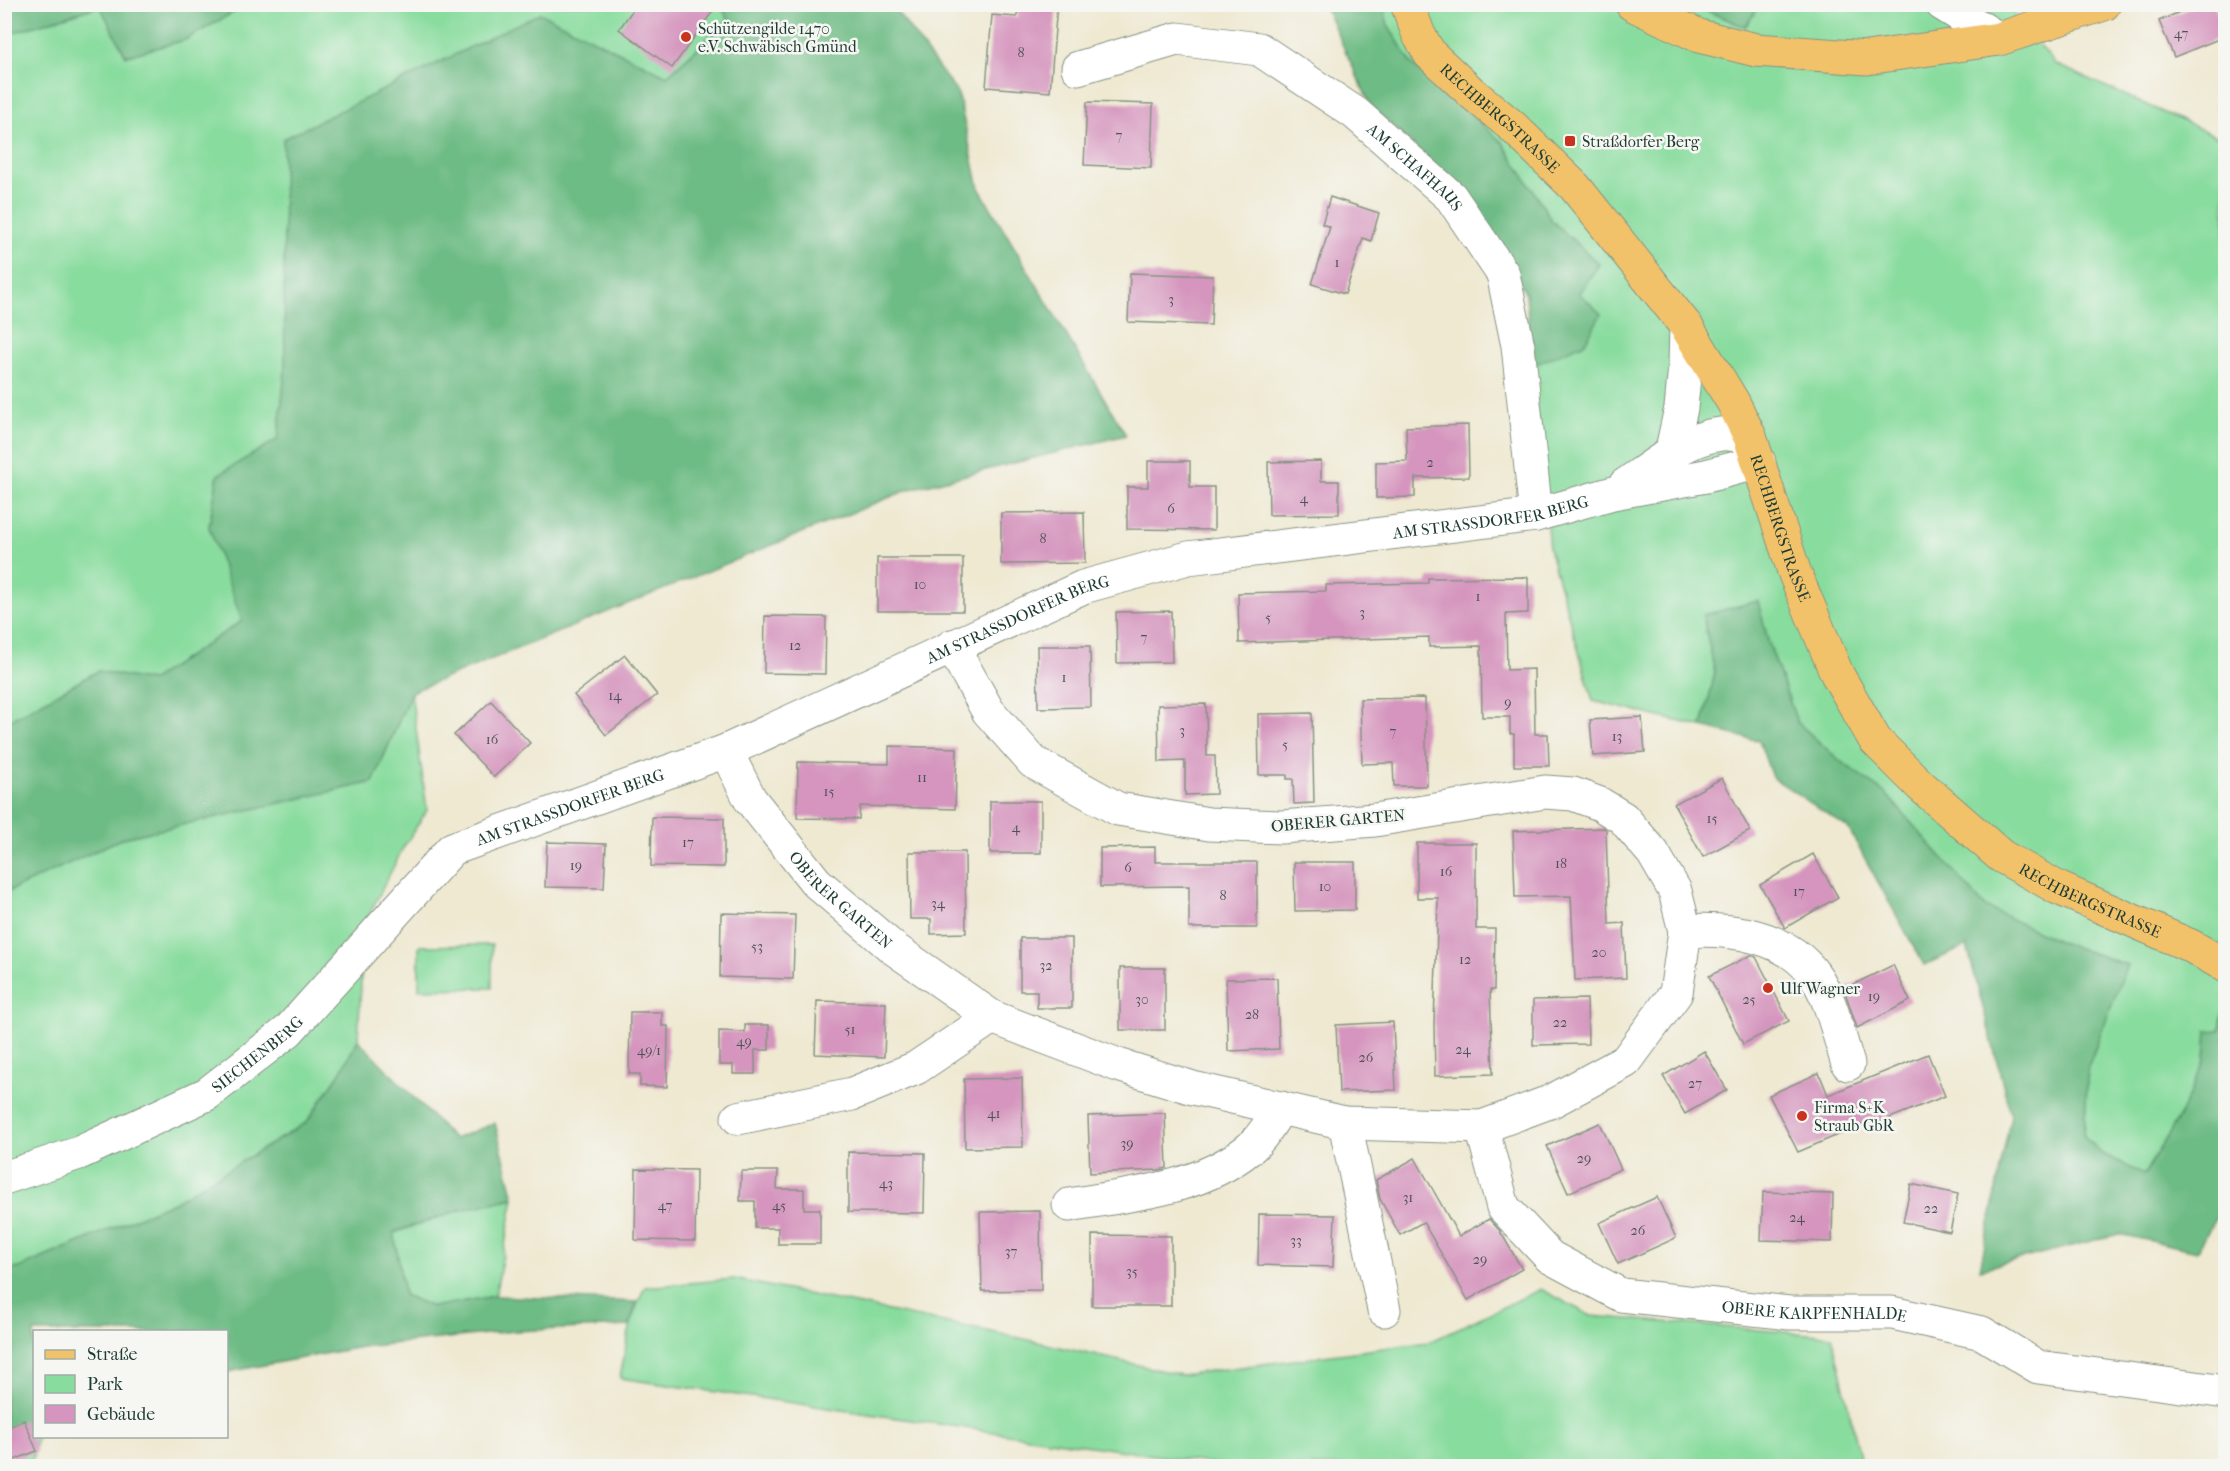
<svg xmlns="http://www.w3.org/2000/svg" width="2230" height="1471" font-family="'IM FELL French Canon',serif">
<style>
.green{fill:#88dc9e;stroke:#548c69;stroke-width:1.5}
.forest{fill:#6ebc85;stroke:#467c5c;stroke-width:1.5}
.building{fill:#d595be}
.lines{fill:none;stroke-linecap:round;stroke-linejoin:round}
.minor-casing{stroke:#879383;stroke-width:35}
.major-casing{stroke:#879383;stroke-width:35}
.minor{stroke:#fff;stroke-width:33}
.major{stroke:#f2c26a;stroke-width:33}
.poi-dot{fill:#c8321e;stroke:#f6f6f2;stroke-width:2}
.labels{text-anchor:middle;stroke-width:5;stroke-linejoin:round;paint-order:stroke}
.number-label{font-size:14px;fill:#4c5356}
.poi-label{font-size:16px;fill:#1f3d34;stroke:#f6f6f2;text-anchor:start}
.street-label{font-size:16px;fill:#1f3d34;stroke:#f6f6f2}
</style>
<rect width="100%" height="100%" fill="#f6f6f2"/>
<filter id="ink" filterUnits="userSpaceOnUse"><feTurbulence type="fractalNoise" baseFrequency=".0167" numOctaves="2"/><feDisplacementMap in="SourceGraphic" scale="12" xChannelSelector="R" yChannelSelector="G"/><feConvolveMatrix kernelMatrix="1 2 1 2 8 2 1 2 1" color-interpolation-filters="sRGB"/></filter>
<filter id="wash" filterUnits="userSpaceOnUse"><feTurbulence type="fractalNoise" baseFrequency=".008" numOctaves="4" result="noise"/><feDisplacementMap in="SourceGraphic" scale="24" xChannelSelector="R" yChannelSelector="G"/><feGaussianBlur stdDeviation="1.35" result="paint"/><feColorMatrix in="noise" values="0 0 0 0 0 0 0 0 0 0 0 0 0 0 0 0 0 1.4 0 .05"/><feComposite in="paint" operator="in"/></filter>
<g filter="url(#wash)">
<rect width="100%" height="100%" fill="#efe9d2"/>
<g class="green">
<polygon points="246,5 720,5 729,19 667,76 539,13 285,372 278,440 218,475 209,527 243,621 151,681 98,671 5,723 5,35 100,6 185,40"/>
<polygon points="1383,5 1694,5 1745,27 1760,5 2007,5 2055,64 2225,140 2225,1001 2220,1030 2207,1032 2205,1060 2183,1109 2143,1176 2099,1152 2084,1136 2088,1067 2127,965 2063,943 1985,907 1886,794 1839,760 1797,722 1768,641 1758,602 1703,615 1715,673 1702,727 1593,701 1549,548 1532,366 1599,264 1552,221 1503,143 1412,64 1388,26"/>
<polygon points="411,692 427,810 403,848 364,925 358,1040 338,1076 306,1123 174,1202 19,1268 5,1271 4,893 123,838 373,782"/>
<polygon points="492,945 492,988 419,989 419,946"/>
<polygon points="514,1198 495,1296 432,1307 404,1295 394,1233 457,1211"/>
<path d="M734,1279l286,59 161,37 248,-33 112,-53 50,27 241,20 30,130h-633l-609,-88c6,-32 10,-62 25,-91z"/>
<polygon points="34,1433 34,1436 37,1437 31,1466 5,1466 4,1446"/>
</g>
<g class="forest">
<polygon points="5,4 246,4 246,5 185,40 126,56 100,6 5,35"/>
<polygon points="720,5 892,5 958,94 979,188 1126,435 910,489 411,692 373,782 123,838 5,893 5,723 98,671 151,681 242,621 209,527 218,475 278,439 285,372 283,139 540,13 667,76 729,20"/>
<polygon points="1324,5 1383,5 1388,26 1412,64 1503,143 1552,221 1599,264 1579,293 1601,314 1585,343 1532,366 1526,294 1465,194 1371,106"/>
<polygon points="1694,5 1760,5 1745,27"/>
<polygon points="1758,601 1768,641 1797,722 1839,760 1886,794 1985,907 2063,943 2127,965 2088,1067 2084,1136 2099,1152 2144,1175 2183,1109 2205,1060 2207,1031 2220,1030 2225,1001 2225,1201 2197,1251 2119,1234 1980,1269 2011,1115 1967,946 1924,965 1848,828 1772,777 1759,741 1702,727 1715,673 1703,615"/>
<polygon points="358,1040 454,1139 495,1123 514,1198 457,1211 394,1232 404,1295 432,1307 495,1296 637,1302 629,1326 515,1331 361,1347 227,1372 226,1332 34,1332 34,1433 5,1446 5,1271 19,1268 174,1202 306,1123 338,1076"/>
</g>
<g id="blocks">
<g class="building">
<polygon points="637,4 718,4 672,68 619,29"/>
<polygon points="1018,4 1057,4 1050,92 986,87 992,15 1017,17"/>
<polygon points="2198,4 2214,4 2226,36 2174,57 2159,21"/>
<polygon points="1087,102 1153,104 1151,168 1084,165"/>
<polygon points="1330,197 1379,213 1371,241 1363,238 1345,294 1312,284 1330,227 1322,224"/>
<polygon points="1130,273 1213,276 1211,325 1128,322"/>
<polygon points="1468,425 1469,477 1415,478 1415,497 1376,498 1376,462 1407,461 1406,427"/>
<polygon points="1148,461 1190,461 1190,487 1214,487 1214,530 1127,529 1127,487 1148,487"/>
<polygon points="1321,461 1321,481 1339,481 1339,514 1269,515 1268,462"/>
<polygon points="1084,512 1085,563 1001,564 1001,513"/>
<rect x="877" y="558" width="86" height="53"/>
<polygon points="1528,577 1528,613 1506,614 1507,670 1534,669 1535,734 1548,734 1549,766 1514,766 1514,734 1510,734 1510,717 1482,717 1481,646 1429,647 1429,637 1239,643 1238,593 1326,591 1326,585 1428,583 1428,578"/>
<polygon points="1171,611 1172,662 1117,663 1116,612"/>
<polygon points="765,616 826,617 825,674 764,673"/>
<polygon points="1037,646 1090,646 1091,707 1038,708"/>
<polygon points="625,655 657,695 606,735 574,695"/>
<polygon points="1425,698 1427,786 1394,786 1393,763 1362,764 1360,699"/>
<polygon points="491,701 530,743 494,777 454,735"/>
<polygon points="1206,704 1207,756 1215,756 1216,794 1185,795 1185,761 1159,762 1158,705"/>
<polygon points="1312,713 1314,803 1294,804 1293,779 1287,779 1287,775 1259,775 1258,714"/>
<polygon points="1642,717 1645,752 1593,756 1590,720"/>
<polygon points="889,746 957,748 955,809 860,806 859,819 797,818 798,762 889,764"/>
<polygon points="1722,778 1750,831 1703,857 1674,804"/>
<rect x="990" y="801" width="51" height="52"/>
<polygon points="652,817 724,818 724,867 651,866"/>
<polygon points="1604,828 1606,830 1609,924 1624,923 1626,978 1575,980 1571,896 1515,897 1513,831"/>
<polygon points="547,842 606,844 604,888 545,887"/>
<polygon points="1417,843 1476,843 1476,929 1495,929 1494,990 1490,990 1493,1074 1435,1076 1434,1025 1438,898 1417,898"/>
<polygon points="1155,847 1155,862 1257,862 1257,928 1189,928 1189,886 1100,887 1100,848"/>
<polygon points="909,852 965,852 966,933 931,934 931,919 910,919"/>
<polygon points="1813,854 1838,897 1785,928 1760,885"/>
<polygon points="1294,862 1355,862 1355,910 1295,911"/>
<polygon points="721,913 795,915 793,979 720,977"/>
<polygon points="1020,938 1072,938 1072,1008 1037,1008 1037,991 1020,991"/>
<polygon points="1751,955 1756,957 1789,1021 1743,1044 1709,976"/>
<polygon points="1893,965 1910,1001 1857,1028 1844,989"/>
<rect x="1120" y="968" width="45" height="62"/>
<polygon points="1277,978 1279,1049 1228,1051 1226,979"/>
<polygon points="1587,999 1588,1044 1533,1045 1533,1000"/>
<polygon points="817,1001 886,1003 884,1057 815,1054"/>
<polygon points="630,1012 662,1012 662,1026 668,1026 667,1087 640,1086 640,1074 629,1074"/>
<polygon points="1393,1022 1396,1090 1339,1092 1336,1025"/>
<polygon points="745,1025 769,1025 769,1050 755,1050 755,1074 733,1074 733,1065 719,1065 719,1031 745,1032"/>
<polygon points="1704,1051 1727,1090 1685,1114 1663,1076"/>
<polygon points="1928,1054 1945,1096 1875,1124 1873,1120 1798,1152 1769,1095 1819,1073 1828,1095"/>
<polygon points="1022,1078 1023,1147 965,1148 964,1079"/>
<polygon points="1165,1113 1167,1168 1159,1170 1090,1173 1088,1116"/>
<polygon points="1600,1123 1621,1169 1568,1193 1547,1146"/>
<polygon points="848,1152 925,1153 924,1213 848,1212"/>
<polygon points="1415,1158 1459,1236 1489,1219 1500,1231 1522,1269 1468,1300 1423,1222 1400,1235 1380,1199 1376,1180"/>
<polygon points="636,1169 696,1170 695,1241 635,1240"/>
<polygon points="741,1171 778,1171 777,1189 804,1189 804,1209 820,1209 820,1244 778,1244 778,1228 755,1228 755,1201 740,1201"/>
<polygon points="1911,1184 1958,1194 1950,1232 1903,1222"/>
<polygon points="1763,1192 1833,1194 1832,1242 1761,1240"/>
<polygon points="1657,1197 1676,1238 1618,1264 1599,1223"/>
<polygon points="1040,1211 1041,1290 982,1291 980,1212"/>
<polygon points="1259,1214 1335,1215 1333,1267 1258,1265"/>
<polygon points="1092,1235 1171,1236 1171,1306 1092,1306"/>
<polygon points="24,1420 37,1451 4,1464 4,1429"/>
</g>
</g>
</g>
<g filter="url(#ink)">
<use href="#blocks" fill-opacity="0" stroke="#879383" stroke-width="1.5"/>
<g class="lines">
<g class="minor-casing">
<g id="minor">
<polyline points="1942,4 1999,39"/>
<path id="s1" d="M1078,68l99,-29 82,10 96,64 96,84 52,77 15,72 18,169"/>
<polyline points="1671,454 1681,408 1685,366 1686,326"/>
<path d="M1625,485c28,-19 61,-47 96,-51 9,-1 20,2 29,3"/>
<path id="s2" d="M726,751l24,48 66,83 77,66 99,69 126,48 75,23 152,35 137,4 70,-26 74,-40 50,-68 9,-62 -10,-40 -22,-38 -30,-35 -23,-14 -27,-10 -28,-2 -170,28 -94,7 -72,-3 -91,-15 -85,-47 -45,-51 -36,-65"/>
<path d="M1685,931c45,-3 100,4 129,43 17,23 25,63 34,90"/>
<polyline points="738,1118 852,1094 916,1068 992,1017"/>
<polyline points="1345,1123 1384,1310"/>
<path id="s3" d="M1482,1127l21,80 47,50 71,38 169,18h102l90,20 56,34 188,25"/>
<path id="s4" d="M4,1178l75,-25 128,-59 81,-63 164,-182 274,-98 357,-164 105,-29 348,-43 77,-22 93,-17 53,-14"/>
<path d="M1069,1205c62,-11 129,-15 180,-56 13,-10 22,-28 32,-41"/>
</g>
</g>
<g class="major-casing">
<g id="major">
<path id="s5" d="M1407,4l12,31 11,19 42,39 40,33 63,61 111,139 47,76 17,35 45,137 42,100 38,66 45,45 81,71 57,32 133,58 35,20"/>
<polyline points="1632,4 1699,36 1756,50 1867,58 1999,39 2104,4"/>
</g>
</g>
<use href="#minor" class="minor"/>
<use href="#major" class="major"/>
</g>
</g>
<g class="poi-dot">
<circle cx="686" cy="37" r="6"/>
<rect x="1564" y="135" width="12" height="12" rx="3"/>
<circle cx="1768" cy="988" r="6"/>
<circle cx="1802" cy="1116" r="6"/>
</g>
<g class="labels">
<g class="number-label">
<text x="2181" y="38">47</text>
<text x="1021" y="57">8</text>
<text x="1119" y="140">7</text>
<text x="1337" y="267">1</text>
<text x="1171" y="304">3</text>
<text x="1430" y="467">2</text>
<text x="1304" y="503">4</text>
<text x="1171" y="513">6</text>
<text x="1043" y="543">8</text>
<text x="920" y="589">10</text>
<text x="1478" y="601">1</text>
<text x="1362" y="617">3</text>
<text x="1268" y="622">5</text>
<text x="1144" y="642">7</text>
<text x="795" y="650">12</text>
<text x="1064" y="682">1</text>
<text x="615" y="700">14</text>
<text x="1508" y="707">9</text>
<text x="1182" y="735">3</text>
<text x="1393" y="736">7</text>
<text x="1617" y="741">13</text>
<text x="492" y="744">16</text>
<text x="1285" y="749">5</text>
<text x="922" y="782">11</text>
<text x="829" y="796">15</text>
<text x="1712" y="823">15</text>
<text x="1016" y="832">4</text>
<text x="688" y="847">17</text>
<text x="1561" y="868">18</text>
<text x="576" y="870">19</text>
<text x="1128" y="872">6</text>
<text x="1446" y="876">16</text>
<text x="1325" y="891">10</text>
<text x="1799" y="896">17</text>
<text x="1223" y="900">8</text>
<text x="938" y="908">34</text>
<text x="757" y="951">53</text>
<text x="1599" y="957">20</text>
<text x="1465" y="964">12</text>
<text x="1046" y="970">32</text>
<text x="1874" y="1001">19</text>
<text x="1142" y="1004">30</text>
<text x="1749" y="1004">25</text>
<text x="1252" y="1019">28</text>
<text x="1560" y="1027">22</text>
<text x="850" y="1034">51</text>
<text x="744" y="1046">49</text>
<text x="1463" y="1054">24</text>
<text x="649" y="1055">49/1</text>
<text x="1366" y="1062">26</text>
<text x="1695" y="1088">27</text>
<text x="994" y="1118">41</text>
<text x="1127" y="1148">39</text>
<text x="1584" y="1163">29</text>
<text x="886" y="1188">43</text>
<text x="1408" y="1202">31</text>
<text x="665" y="1210">47</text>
<text x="779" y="1210">45</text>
<text x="1931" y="1213">22</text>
<text x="1797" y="1222">24</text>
<text x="1638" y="1235">26</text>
<text x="1296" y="1245">33</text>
<text x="1011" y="1256">37</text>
<text x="1480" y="1264">29</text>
<text x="1132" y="1276">35</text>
</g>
<g class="poi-label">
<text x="698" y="34">Schützengilde 1470<tspan x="698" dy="18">e.V. Schwäbisch Gmünd</tspan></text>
<text x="1582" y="147">Straßdorfer Berg</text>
<text x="1780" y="994">Ulf Wagner</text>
<text x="1814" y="1113">Firma S+K<tspan x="1814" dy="18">Straub GbR</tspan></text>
</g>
<g class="street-label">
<text dy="6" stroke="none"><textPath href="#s5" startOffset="150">RECHBERGSTRASSE</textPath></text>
<text dy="6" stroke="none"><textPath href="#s1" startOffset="382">AM SCHAFHAUS</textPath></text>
<text dy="6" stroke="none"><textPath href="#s4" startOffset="1666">AM STRASSDORFER BERG</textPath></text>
<text dy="6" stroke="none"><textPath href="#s5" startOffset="654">RECHBERGSTRASSE</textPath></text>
<text dy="6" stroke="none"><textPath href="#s4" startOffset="1179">AM STRASSDORFER BERG</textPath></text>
<text dy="6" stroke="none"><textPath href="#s4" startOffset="693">AM STRASSDORFER BERG</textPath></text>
<text transform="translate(1338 820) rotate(-5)" y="6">OBERER GARTEN</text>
<text dy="6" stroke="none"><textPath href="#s2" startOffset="190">OBERER GARTEN</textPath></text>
<text dy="6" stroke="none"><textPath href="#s5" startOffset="1158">RECHBERGSTRASSE</textPath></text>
<text dy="6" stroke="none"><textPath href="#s4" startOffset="284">SIECHENBERG</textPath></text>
<text dy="6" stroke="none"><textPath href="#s3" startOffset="426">OBERE KARPFENHALDE</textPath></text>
</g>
</g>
<rect width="2230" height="1471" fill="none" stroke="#f6f6f2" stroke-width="24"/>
<rect x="33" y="1330" width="195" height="108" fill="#f6f6f2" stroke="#a0aca6" stroke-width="1.5"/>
<rect x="45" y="1350" width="30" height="9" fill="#f2c26a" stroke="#a0aca6" stroke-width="1.5"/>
<text x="87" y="1360" font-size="18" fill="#1f3d34">Straße</text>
<rect x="45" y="1375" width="30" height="18" fill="#88dc9e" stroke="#a0aca6" stroke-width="1.5"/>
<text x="87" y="1390" font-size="18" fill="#1f3d34">Park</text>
<rect x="45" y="1405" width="30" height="18" fill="#d595be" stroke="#a0aca6" stroke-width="1.5"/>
<text x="87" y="1420" font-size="18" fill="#1f3d34">Gebäude</text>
</svg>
